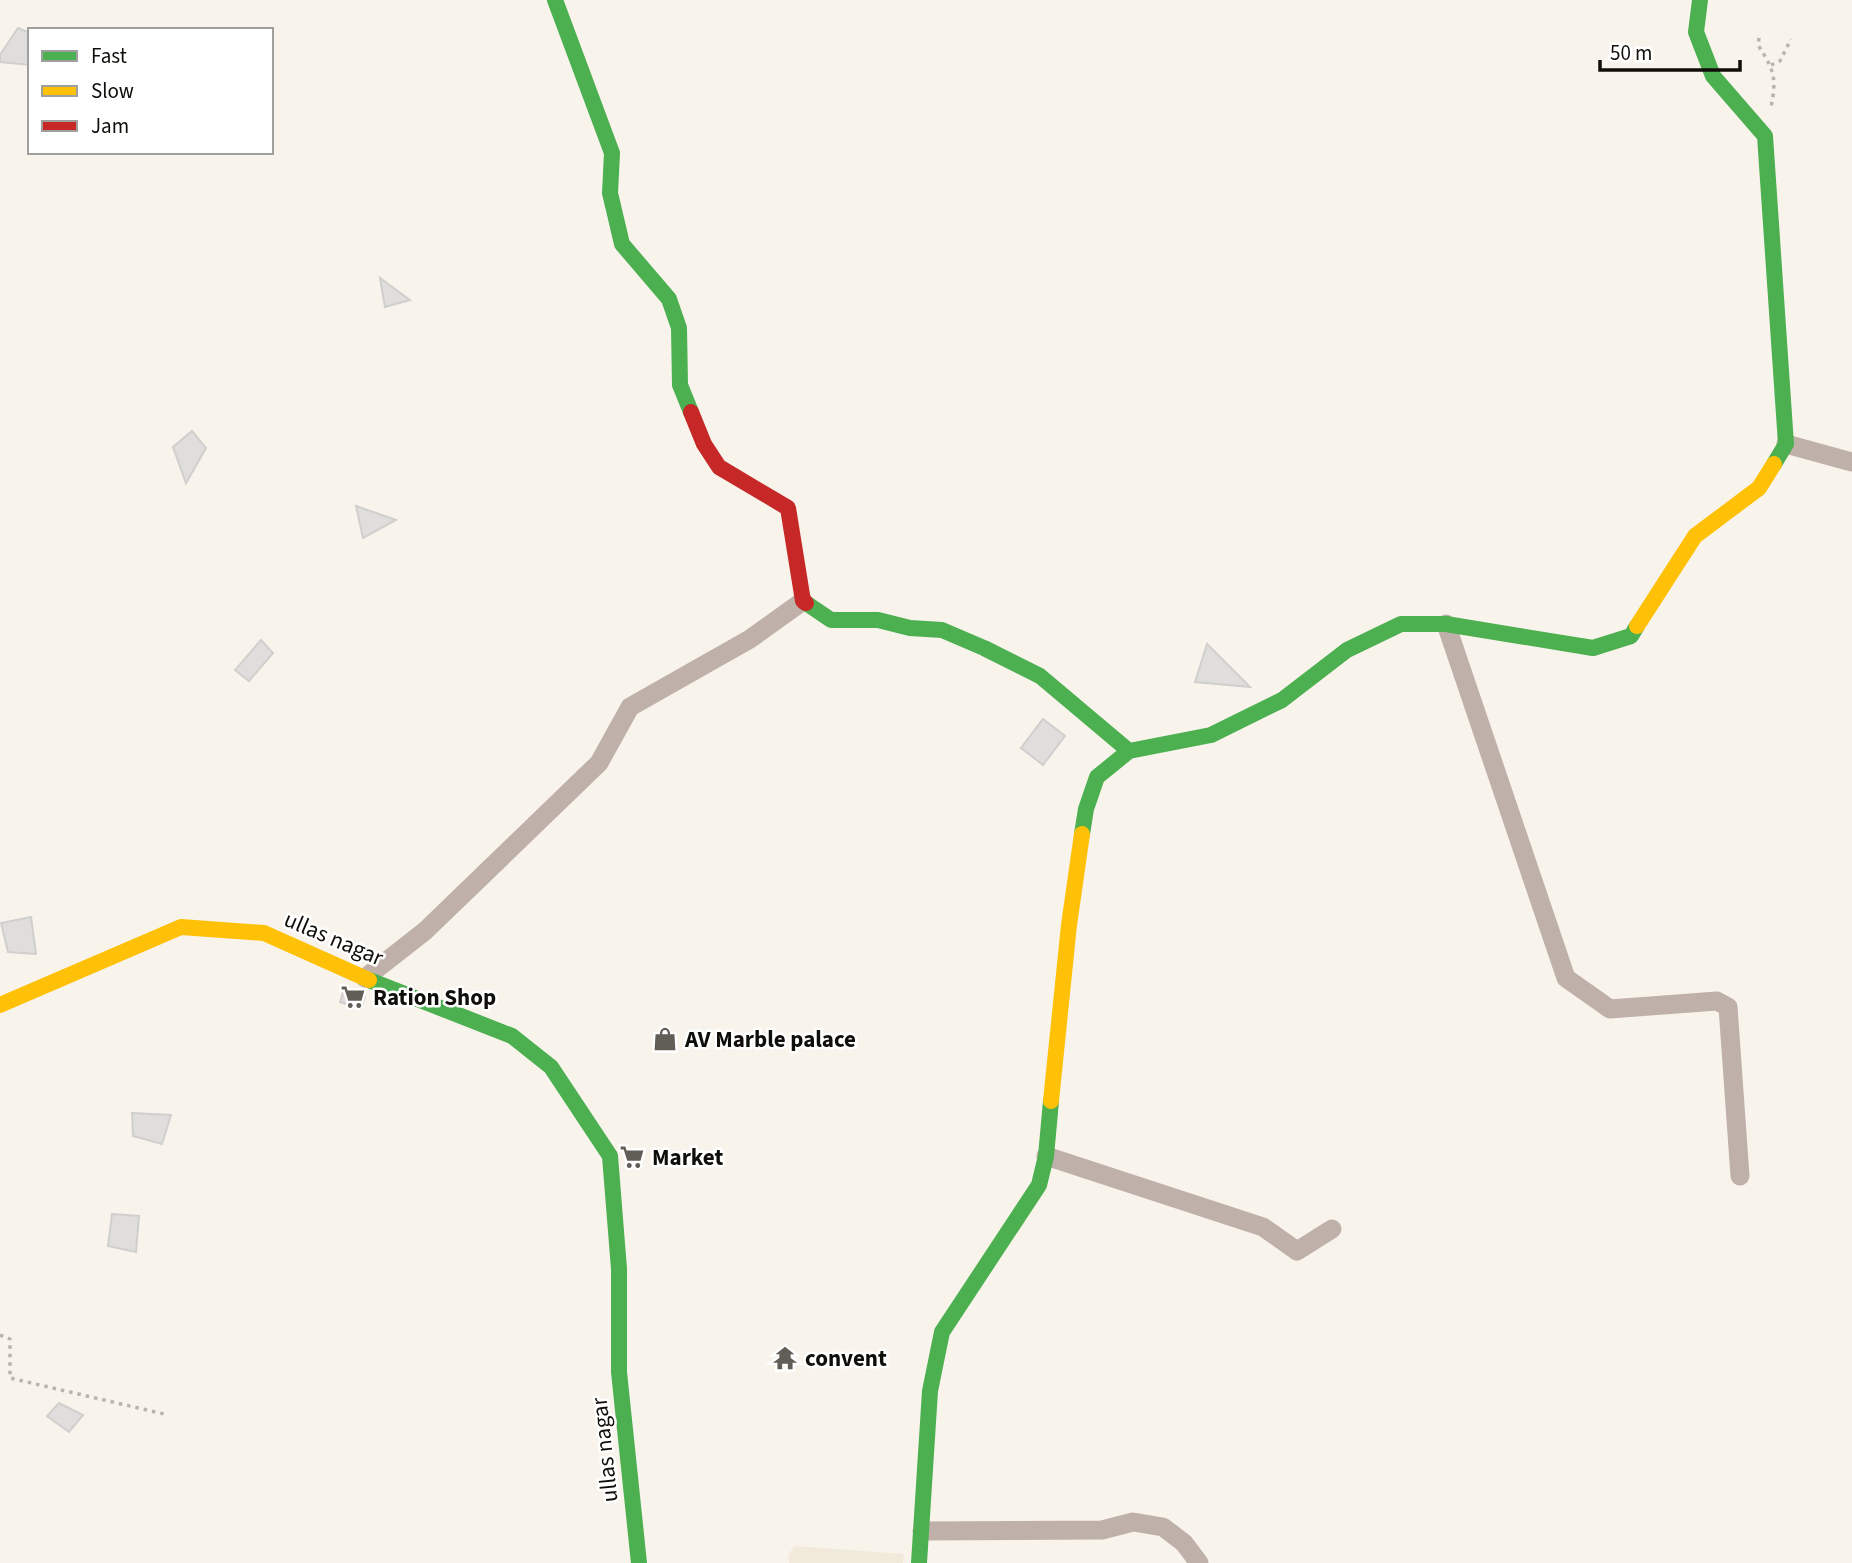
<svg xmlns="http://www.w3.org/2000/svg" width="1852" height="1563" font-family="'Source Sans 3',sans-serif">
<style>
.built{fill:#f1eadb}
.building{fill:#dfdedc;stroke:#d1cfce;stroke-width:2}
.lines{fill:none;stroke-linecap:round;stroke-linejoin:round}
.path{stroke:#bcb3ab;stroke-width:3.5;stroke-dasharray:3.5 5;stroke-linecap:butt}
.street{stroke:#bfb0aa;stroke-width:19}
.fast{stroke:#4caf50;stroke-width:16}
.slow{stroke:#ffc107;stroke-width:16}
.jam{stroke:#c62828;stroke-width:16}
.labels{text-anchor:middle;stroke-width:5;stroke-linejoin:round;paint-order:stroke}
.street-label{font-size:23px;fill:#100e09;stroke:#fff}
.poi-label{font-size:23px;font-weight:bold;fill:#100e09;stroke:#fff;text-anchor:start}
</style>
<rect width="100%" height="100%" fill="#f8f4ec"/>
<polygon class="built" points="794,1546 904,1554 903,1563 789,1563 788,1556"/>
<g class="building">
<polygon points="18,28 30,33 30,65 0,62 0,55"/>
<polygon points="380,278 410,300 385,307"/>
<polygon points="192,431 206,448 186,483 173,447"/>
<polygon points="356,506 396,520 363,538"/>
<polygon points="261,640 273,653 249,681 235,670"/>
<polygon points="1207,644 1250,687 1195,682"/>
<polygon points="1043,719 1065,736 1043,765 1021,748"/>
<polygon points="31,917 36,954 8,952 1,923"/>
<polygon points="345,987 365,996 361,1009 340,1002"/>
<polygon points="132,1113 171,1115 162,1144 133,1136"/>
<polygon points="112,1214 139,1216 136,1252 108,1246"/>
<polygon points="59,1403 83,1415 69,1432 47,1416"/>
</g>
<g class="lines">
<g class="path">
<path d="M1759,38l-1,7c16,25 19,33 13,62"/>
<polyline points="1771,65 1780,61 1791,39"/>
<polyline points="0,1335 10,1339 10,1378 164,1414"/>
</g>
<g class="street">
<polyline points="1786,444 1852,462"/>
<polyline points="1446,624 1566,978 1610,1009 1717,1001 1728,1007 1740,1176"/>
<polyline points="365,978 425,931 599,763 630,707 750,639 803,601"/>
<polyline points="1046,1156 1263,1227 1297,1251 1332,1229"/>
<polyline points="922,1531 1102,1530 1133,1522 1163,1527 1184,1543 1199,1563"/>
</g>
<g class="fast">
<polyline points="555,0 612,153 610,193 622,244 669,299 679,328 680,385 691,412"/>
<polyline points="1700,0 1696,32 1713,76 1765,136 1786,444 1774,464"/>
<polyline points="806,603 831,620 878,620 910,628 942,630 984,648 1040,676 1129,751"/>
<polyline points="1082,834 1086,809 1097,777 1129,751 1211,735 1282,700 1347,650 1401,624 1446,624 1593,648 1631,636 1637,626"/>
<polyline points="369,980 512,1036 551,1067 610,1156 619,1269 619,1372 639,1563"/>
<polyline points="919,1563 930,1391 942,1332 1039,1185 1046,1156 1051,1101"/>
</g>
<g class="slow">
<polyline points="1637,626 1695,536 1759,488 1774,464"/>
<polyline points="0,1005 181,927 264,933 369,980"/>
<polyline points="1051,1101 1069,925 1082,834"/>
</g>
<polyline class="jam" points="691,412 704,444 719,467 788,508 803,601 806,603"/>
</g>
<defs>
<g id="supermarket-bare" transform="scale(1.89)"><path d="M-6-5.5h2.5l.6 2H6L4.5 2H-2.5L-4.4-4H-6ZM-1.5 3.2a1.3 1.3 0 1 0 .1 0ZM3 3.2a1.3 1.3 0 1 0 .1 0Z" fill="#615e58" stroke="#fff" stroke-width="2.5" paint-order="stroke"/></g>
<g id="shop-bare" transform="scale(1.89)"><path d="M-5-2.5h2.3a2.7 3.5 0 0 1 5.4 0H5L5.5 6h-11ZM-1.5-2.5h3a1.5 2.3 0 0 0-3 0Z" fill="#615e58" stroke="#fff" stroke-width="2.5" paint-order="stroke"/></g>
<g id="temple-bare" transform="scale(1.89)"><path d="M0-6L5-2H3V0L6.5 2.5H4V6H1.5V3h-3V6H-4V2.5H-6.5L-3 0V-2H-5Z" fill="#615e58" stroke="#fff" stroke-width="2.5" paint-order="stroke"/></g>
</defs>
<g fill-rule="evenodd">
<use href="#supermarket-bare" x="353" y="997"/>
<use href="#shop-bare" x="665" y="1039"/>
<use href="#supermarket-bare" x="632" y="1157"/>
<use href="#temple-bare" x="785" y="1358"/>
</g>
<g class="labels">
<g class="street-label">
<text transform="translate(334 938) rotate(23)" y="8">ullas nagar</text>
<text transform="translate(604 1450) rotate(-96)" y="8">ullas nagar</text>
</g>
<g class="poi-label">
<text x="373" y="1005">Ration Shop</text>
<text x="685" y="1047">AV Marble palace</text>
<text x="652" y="1165">Market</text>
<text x="805" y="1366">convent</text>
</g>
</g>
<rect x="28" y="28" width="245" height="126" fill="#ffffff" stroke="#9f9f9d" stroke-width="2"/>
<rect x="42" y="51" width="35" height="10" fill="#4caf50" stroke="#9f9f9d" stroke-width="2"/>
<text x="91" y="63" font-size="21" fill="#100e09">Fast</text>
<rect x="42" y="86" width="35" height="10" fill="#ffc107" stroke="#9f9f9d" stroke-width="2"/>
<text x="91" y="98" font-size="21" fill="#100e09">Slow</text>
<rect x="42" y="121" width="35" height="10" fill="#c62828" stroke="#9f9f9d" stroke-width="2"/>
<text x="91" y="133" font-size="21" fill="#100e09">Jam</text>
<path d="M1600 60v10h140v-10" fill="none" stroke="#100e09" stroke-width="3.5"/>
<text x="1610" y="60" font-size="21" fill="#100e09" stroke="#ffffff" stroke-width="5" paint-order="stroke">50 m</text>
</svg>
